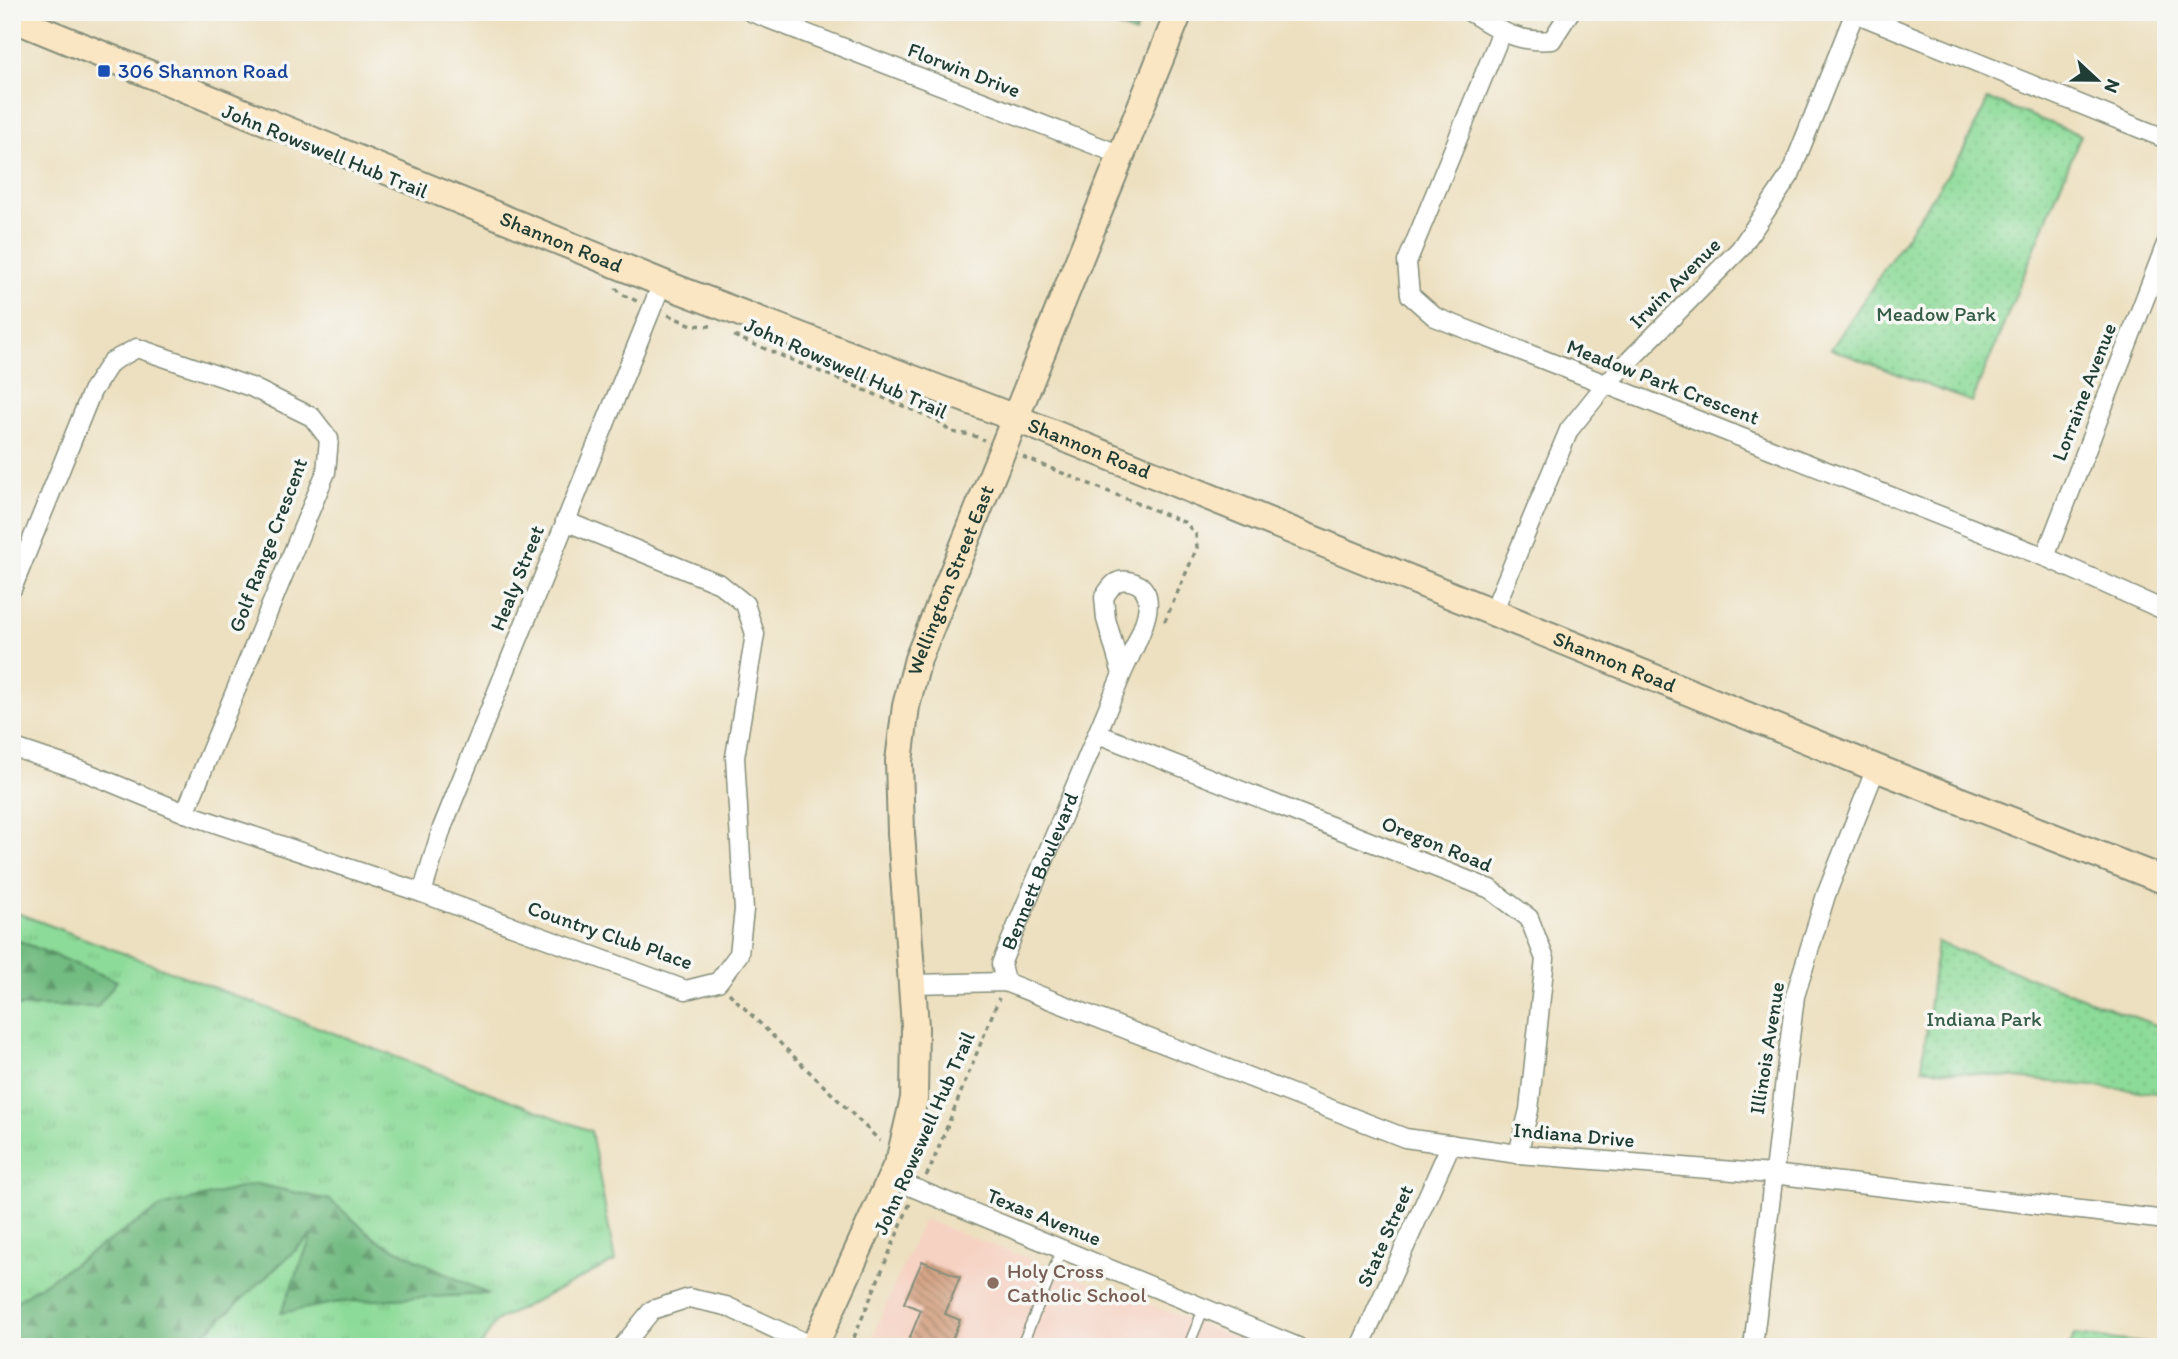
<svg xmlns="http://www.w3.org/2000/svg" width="2178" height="1359" font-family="Itim,sans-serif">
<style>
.built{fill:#f6d2c3}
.grass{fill:url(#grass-tufts);stroke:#568c66;stroke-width:2}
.forest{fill:url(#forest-firs);stroke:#487c5a;stroke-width:2}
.park{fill:url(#park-dots);stroke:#568c66;stroke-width:2}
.building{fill:url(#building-back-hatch)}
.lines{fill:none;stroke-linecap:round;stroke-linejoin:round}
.lane-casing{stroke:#868e7a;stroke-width:12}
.street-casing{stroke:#868e7a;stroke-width:21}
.secondary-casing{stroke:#868e7a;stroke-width:30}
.path{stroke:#868e7a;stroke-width:3.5;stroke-dasharray:5 5;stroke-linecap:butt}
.lane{stroke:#fff;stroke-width:9}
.street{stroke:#fff;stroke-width:18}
.secondary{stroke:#fbe6c4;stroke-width:26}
.transit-dot{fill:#1a4fb4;stroke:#f6f6f2;stroke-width:2.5}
.education-dot{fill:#8d6e63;stroke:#f6f6f2;stroke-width:2.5}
.labels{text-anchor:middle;stroke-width:7;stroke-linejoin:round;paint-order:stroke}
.street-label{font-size:21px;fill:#1f3d34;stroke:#f6f6f2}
.transit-label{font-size:21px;fill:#164399;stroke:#f6f6f2;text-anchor:start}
.park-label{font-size:21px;fill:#355d48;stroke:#f6f6f2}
.education-label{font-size:21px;fill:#785e54;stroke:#f6f6f2;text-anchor:start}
</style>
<defs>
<pattern id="grass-tufts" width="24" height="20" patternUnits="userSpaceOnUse" patternTransform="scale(1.75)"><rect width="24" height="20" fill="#8ddb99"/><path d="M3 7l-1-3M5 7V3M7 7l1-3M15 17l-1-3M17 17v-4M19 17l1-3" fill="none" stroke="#79bd84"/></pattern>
<pattern id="forest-firs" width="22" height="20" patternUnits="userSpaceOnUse" patternTransform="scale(1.75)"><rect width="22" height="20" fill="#72bb81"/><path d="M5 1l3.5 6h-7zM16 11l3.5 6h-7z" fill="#5d996a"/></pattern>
<pattern id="park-dots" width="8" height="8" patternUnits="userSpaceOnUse" patternTransform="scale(1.75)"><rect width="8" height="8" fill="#8ddb99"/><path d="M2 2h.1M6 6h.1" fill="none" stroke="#79bd84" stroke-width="1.8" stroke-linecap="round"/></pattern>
<pattern id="building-back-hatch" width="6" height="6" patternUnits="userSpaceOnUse" patternTransform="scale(1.75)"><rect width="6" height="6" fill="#d5a587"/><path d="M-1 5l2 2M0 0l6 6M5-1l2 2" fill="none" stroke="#ac886f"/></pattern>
</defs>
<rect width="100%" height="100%" fill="#f6f6f2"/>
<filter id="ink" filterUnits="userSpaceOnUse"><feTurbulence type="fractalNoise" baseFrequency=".0143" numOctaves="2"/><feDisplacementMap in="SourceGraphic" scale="14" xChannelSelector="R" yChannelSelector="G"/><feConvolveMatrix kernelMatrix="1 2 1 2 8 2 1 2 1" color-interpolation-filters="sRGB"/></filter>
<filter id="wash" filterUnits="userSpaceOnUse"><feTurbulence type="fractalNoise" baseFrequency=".00686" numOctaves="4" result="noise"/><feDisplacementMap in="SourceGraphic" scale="28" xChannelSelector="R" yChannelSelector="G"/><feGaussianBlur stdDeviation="1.57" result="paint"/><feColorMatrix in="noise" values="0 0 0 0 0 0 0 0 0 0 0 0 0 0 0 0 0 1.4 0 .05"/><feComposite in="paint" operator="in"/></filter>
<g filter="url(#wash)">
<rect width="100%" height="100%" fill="#ede0c0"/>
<polygon class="built" points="923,1219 1261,1347 868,1347"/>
<polygon class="grass" points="12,911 591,1131 615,1261 496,1321 480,1347 12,1347"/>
<g class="forest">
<polygon points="1083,12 1143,12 1135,34"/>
<polygon points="12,938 117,981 97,1007 23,1006 12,1008"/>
<polygon points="257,1184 330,1200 377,1240 488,1294 340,1302 281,1313 312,1235 190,1347 12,1347 12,1306 18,1300 161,1207"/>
</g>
<g class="park">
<polygon points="1988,99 2081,135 1972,402 1831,349 1963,151"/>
<polygon points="1937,942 2166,1029 2166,1094 1922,1068"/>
<polygon points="2075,1335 2166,1346 2166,1347 2069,1347"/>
</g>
<g id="blocks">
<polygon class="building" points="922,1261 960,1277 945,1314 960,1320 949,1347 906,1347 921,1310 904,1303"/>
</g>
</g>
<g filter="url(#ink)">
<use href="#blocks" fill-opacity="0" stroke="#868e7a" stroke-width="2"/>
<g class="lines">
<g class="lane-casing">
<g id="lane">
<polyline points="1021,1347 1062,1249"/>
<polyline points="1188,1347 1204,1308"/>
</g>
</g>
<g class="street-casing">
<g id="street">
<polyline points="751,12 1121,155"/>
<path d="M1470,12c29,18 46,31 82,28l18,-28"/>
<polyline points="1855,13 2166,139"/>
<polyline points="1502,31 1407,262 1410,295 1435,317 2045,557 2166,611"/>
<polyline points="2045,557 2166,244"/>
<polyline points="12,589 92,391 111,362 137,348 251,387 312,417 329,439 326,472 185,813"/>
<polyline points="1493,612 1569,430 1606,384 1740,249 1790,175 1855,12"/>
<polyline points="1098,734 1490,889 1529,918 1545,959 1529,1110 1518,1154"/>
<polyline points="12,747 83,771 185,813 422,893 686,990 718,982 739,954 744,910 735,757 755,634 745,604 720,584 565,521"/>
<polyline points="422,893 442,828 662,283"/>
<path id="s1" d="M1005,982l-4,-18 121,-290 -16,-55 -2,-22c7,-10 11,-19 25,-16 42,8 2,70 -7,93"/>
<polyline points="912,984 1005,982 1405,1138 1518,1154 1772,1174 2166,1220"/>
<polyline points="890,1178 1298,1347"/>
<polyline points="622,1347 652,1310 689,1298 726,1306 814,1347"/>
<polyline points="1360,1347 1451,1144"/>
<polyline points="1753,1347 1795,996 1826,895 1876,768"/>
</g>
</g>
<g class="secondary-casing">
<g id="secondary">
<path id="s2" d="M12,18l650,265 353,135 861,350 290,113"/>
<path id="s3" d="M814,1347l86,-189 14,-59 1,-73 -14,-193 -2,-72 7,-55 12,-47 261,-647"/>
</g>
</g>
<g class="path">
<polyline points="616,288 621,294 639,302"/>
<polyline points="668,315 692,325 711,326"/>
<polyline points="734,336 937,420 951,432 972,435 984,440"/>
<polyline points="1023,457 1186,523 1196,535 1197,548 1164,623"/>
<polyline points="729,993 880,1141"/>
<polyline points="926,1176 930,1169 999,998"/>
<polyline points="850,1347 910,1203"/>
</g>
<use href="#lane" class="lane"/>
<use href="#street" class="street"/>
<use href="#secondary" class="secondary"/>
</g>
</g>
<rect class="transit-dot" x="97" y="64" width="14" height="14" rx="3.5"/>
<circle class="education-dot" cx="993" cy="1283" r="7"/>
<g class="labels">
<g class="street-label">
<text transform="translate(964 70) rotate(21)" y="7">Florwin Drive</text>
<text transform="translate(325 151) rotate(22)" y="7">John Rowswell Hub Trail</text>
<text dy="7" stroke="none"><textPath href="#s2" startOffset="593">Shannon Road</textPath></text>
<text transform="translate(1675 283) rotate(-45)" y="7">Irwin Avenue</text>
<text transform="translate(846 368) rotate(24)" y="7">John Rowswell Hub Trail</text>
<text transform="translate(1663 382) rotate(21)" y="7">Meadow Park Crescent</text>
<text transform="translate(2084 392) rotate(-69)" y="7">Lorraine Avenue</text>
<text dy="7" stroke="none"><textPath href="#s2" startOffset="1160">Shannon Road</textPath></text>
<text transform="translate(268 545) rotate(-69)" y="7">Golf Range Crescent</text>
<text transform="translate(517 578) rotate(-68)" y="7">Healy Street</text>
<text dy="7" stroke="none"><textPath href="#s3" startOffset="796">Wellington Street East</textPath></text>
<text dy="7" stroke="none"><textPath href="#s2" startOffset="1727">Shannon Road</textPath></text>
<text transform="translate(1437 844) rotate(22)" y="7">Oregon Road</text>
<text dy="7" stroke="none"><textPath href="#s1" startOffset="119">Bennett Boulevard</textPath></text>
<text transform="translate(610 935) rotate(19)" y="7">Country Club Place</text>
<text transform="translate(1767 1048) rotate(-81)" y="7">Illinois Avenue</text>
<text transform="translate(924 1133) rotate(-66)" y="7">John Rowswell Hub Trail</text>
<text transform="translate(1574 1135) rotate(5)" y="7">Indiana Drive</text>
<text transform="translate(1044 1217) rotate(22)" y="7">Texas Avenue</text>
<text transform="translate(1385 1236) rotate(-66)" y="7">State Street</text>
</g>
<g class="transit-label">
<text x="118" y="78">306 Shannon Road</text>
</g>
<g class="park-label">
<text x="1936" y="321">Meadow Park</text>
<text x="1984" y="1026">Indiana Park</text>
</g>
<g class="education-label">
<text x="1007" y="1278">Holy Cross<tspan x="1007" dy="24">Catholic School</tspan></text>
</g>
</g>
<rect width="2178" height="1359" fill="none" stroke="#f6f6f2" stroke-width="42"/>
<g transform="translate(2097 80) rotate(112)" stroke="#f6f6f2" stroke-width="5" paint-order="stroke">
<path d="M0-5L12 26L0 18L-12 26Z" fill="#1f3d34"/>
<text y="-10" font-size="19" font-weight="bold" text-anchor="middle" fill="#1f3d34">N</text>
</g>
</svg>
